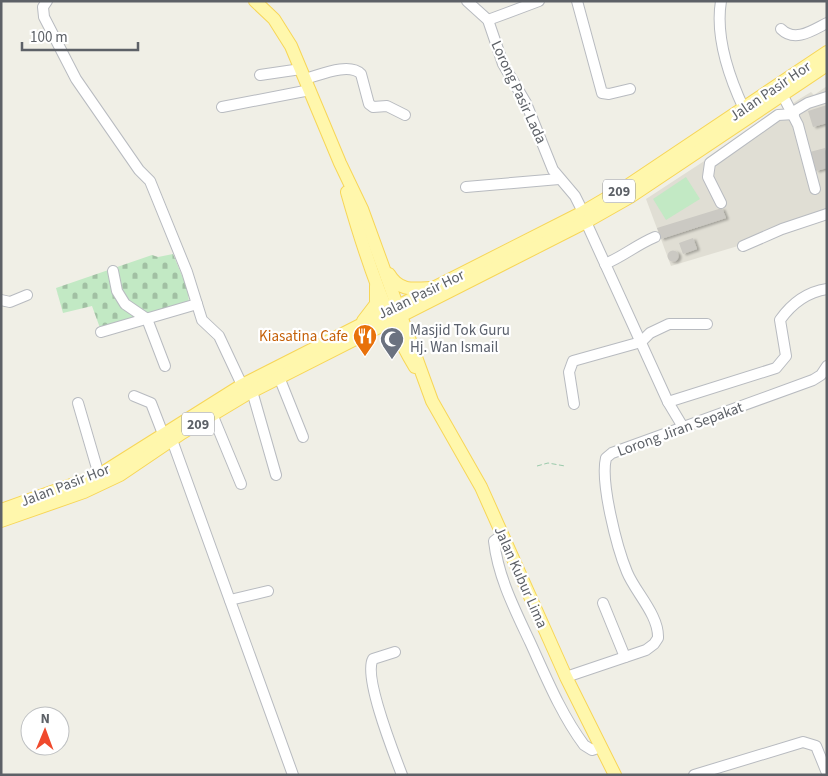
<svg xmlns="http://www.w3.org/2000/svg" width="828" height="776" font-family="'Source Sans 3',sans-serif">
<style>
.education{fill:#e0ded4}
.grass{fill:#c2e9c4}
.cemetery{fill:url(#cemetery-stones)}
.building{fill:#cbc9c3;filter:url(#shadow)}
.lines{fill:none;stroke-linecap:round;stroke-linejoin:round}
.minor-casing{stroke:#b8bbc0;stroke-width:12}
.major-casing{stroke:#f7d658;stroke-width:14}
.path{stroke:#9acaab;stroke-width:1;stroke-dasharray:5 2.5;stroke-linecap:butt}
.minor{stroke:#fff;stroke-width:10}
.major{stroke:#fff7ac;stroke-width:12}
.labels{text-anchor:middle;stroke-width:4.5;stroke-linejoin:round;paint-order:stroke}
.shield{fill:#fff;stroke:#8e9095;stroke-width:1}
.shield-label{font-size:14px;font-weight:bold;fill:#5d6167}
.street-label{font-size:15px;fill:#5d6167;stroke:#fff}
.worship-label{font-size:15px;fill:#5b616d;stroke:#fff;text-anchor:start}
.food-label{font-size:15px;fill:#c56008;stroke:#fff;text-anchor:end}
</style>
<defs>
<pattern id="cemetery-stones" width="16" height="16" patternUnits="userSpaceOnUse" patternTransform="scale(1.25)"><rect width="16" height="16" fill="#c2e9c4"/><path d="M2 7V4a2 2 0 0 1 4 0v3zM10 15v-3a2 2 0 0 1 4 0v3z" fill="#a1c0a3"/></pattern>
<filter id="shadow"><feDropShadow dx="3" dy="1.5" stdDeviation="1" flood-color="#0004"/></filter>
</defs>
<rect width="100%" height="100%" fill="#f0efe6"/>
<polygon class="education" points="827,86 827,212 771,231 738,246 671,266 646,199 801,98 811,92 814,95"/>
<polygon class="grass" points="686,177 700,199 666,220 653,199"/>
<polygon class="cemetery" points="173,254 188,290 189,304 100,328 92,306 63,313 56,288 152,255 158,257"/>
<g class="building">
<polygon points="827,105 827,123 813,127 808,111"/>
<polygon points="825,148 827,168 816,171 810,152"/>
<polygon points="722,208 726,218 661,239 657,228"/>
<polygon points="693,238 697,249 683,254 679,243"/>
<circle cx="673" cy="256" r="5.5"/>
</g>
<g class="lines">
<g class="minor-casing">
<g id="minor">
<polyline points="47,1 43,7 44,17 76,79 139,170 150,181 187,272 202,320 219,336 242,385"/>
<polyline points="467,1 488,20 503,64 526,103 553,170 575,196 583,212"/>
<polyline points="577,1 602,93 609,94 630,89"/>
<path d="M721,1c-6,36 8,76 23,108"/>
<polyline points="488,20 539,1"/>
<path d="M781,29c14,14 32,1 46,-6"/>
<polyline points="260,75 301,69"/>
<path d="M305,79c15,-4 44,-17 56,-5l8,30 4,3 14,-1 18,9"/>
<polyline points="783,96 798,125 815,189"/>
<polyline points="222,107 310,90"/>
<polyline points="793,112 808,103 827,97"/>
<polyline points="466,187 559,179"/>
<polyline points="721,203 708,177 710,163 778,115 794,114"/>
<polyline points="586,222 668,402 683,427"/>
<polyline points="743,246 782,229 827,214"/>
<path d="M605,264c19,-8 31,-19 50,-27"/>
<polyline points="113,271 117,291 125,304 147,319 165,366"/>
<polyline points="1,300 10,302 27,295"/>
<polyline points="101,332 197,304"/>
<polyline points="279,377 303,437"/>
<polyline points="252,391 276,475"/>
<polyline points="134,396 151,403 163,434"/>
<path d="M668,402l108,-34 10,-12 -6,-36c12,-17 27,-28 47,-31"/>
<polyline points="78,403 99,475"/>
<polyline points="574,404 569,372 573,361 641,342 650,333 669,324 707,324"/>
<polyline points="212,414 241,484"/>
<polyline points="172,440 293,775"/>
<path d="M502,535l-8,6c4,36 21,69 36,101 16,35 31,72 54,103l8,5 9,-3"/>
<polyline points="230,600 268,591"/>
<polyline points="603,603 625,657"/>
<path d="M395,652l-22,7c-10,17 21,95 29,116"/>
<path d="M566,677l80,-27 8,-6 4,-6c1,-23 -23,-46 -31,-66 -10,-24 -27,-90 -21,-114l6,-5 201,-73 8,-5 6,-9"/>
<polyline points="694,775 803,742 816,746 827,773"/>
</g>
</g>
<g class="major-casing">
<g id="major">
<polyline points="255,1 274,19 291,46 340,163 362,209 432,401 481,487 566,677 615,775"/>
<path d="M347,192c15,53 39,128 68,175"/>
<path d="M389,274c10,17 23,15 41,14"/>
<polyline points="363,321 376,304 376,286"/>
<polyline points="1,510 99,475 242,385 583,212 624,188 827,52"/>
<polyline points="1,521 84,492 120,475 182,433 247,394 586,222 630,197 827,65"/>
</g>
</g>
<polyline class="path" points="537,466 548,463 565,466"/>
<use href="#minor" class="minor"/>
<use href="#major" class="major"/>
</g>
<defs>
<g id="restaurant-pin" transform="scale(1.25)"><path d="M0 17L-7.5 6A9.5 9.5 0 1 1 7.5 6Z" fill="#e8710a" stroke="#fff"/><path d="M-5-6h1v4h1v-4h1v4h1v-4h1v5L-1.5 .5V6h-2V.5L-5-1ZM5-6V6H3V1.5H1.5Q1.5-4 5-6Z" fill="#fff"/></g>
<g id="mosque-pin" transform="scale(1.25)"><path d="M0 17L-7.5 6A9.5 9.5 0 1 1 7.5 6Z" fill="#6b7280" stroke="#fff"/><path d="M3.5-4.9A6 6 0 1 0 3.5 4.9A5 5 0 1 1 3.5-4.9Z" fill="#fff"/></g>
</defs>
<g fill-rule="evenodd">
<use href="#restaurant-pin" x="365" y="336"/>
<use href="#mosque-pin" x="392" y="339"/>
</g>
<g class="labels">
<g class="shield">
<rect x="603" y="179.5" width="32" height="23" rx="4"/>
<rect x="182" y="412.5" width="32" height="23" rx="4"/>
</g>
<g class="shield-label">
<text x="619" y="196">209</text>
<text x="198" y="429">209</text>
</g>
<g class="street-label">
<text transform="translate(770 91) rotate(-34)" y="5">Jalan Pasir Hor</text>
<text transform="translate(519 92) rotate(65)" y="5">Lorong Pasir Lada</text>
<text transform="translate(421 294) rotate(-26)" y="5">Jalan Pasir Hor</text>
<text transform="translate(680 429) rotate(-20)" y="5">Lorong Jiran Sepakat</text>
<text transform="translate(65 485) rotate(-21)" y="5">Jalan Pasir Hor</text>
<text transform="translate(521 577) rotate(66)" y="5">Jalan Kubur Lima</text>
</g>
<g class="worship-label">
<text x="410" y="335">Masjid Tok Guru<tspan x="410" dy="17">Hj. Wan Ismail</tspan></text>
</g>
<g class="food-label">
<text x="348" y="341">Kiasatina Cafe</text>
</g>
</g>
<rect width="828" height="776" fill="none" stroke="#5d6167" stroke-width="5"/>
<g transform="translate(45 731) rotate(1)"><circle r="24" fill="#ffffff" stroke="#bec0c2"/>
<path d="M0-4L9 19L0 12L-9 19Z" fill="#f0492c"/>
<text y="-8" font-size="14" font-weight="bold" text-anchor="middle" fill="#5d6167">N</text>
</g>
<path d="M22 42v8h116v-8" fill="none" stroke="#5d6167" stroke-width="2.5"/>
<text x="30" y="42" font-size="15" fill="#5d6167" stroke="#ffffff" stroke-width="4" paint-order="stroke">100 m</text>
</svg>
